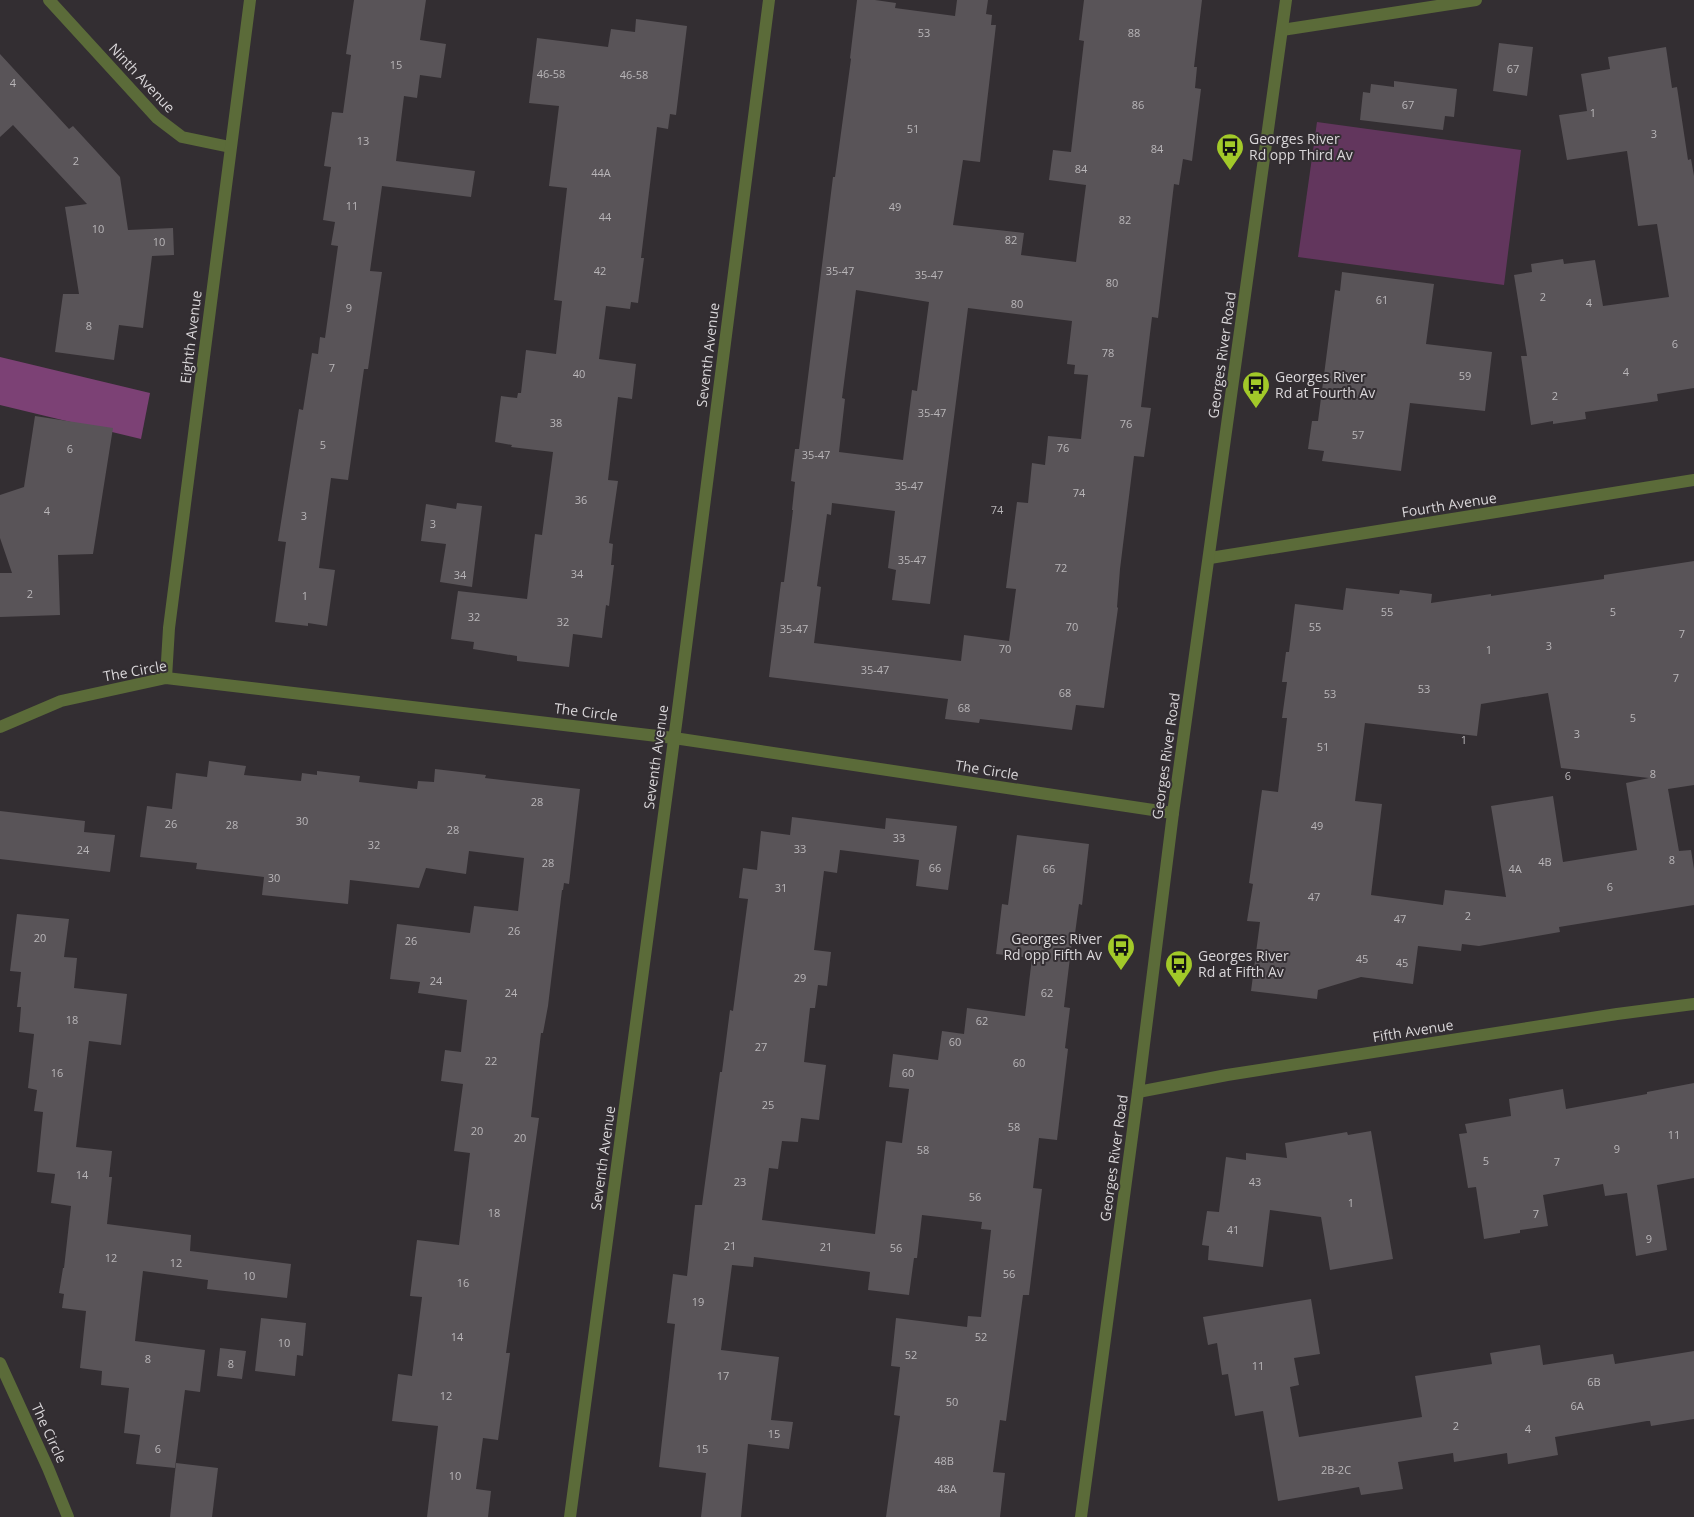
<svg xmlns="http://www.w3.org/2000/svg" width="1694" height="1517" font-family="'Open Sans',sans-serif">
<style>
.green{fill:#62365d}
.forest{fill:#7c4175}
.building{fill:#595458;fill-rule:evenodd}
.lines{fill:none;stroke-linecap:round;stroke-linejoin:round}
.minor{stroke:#5b6b39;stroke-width:12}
.labels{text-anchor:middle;stroke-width:4;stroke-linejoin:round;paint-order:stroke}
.number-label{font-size:11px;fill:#b9b6b9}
.street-label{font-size:14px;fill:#d9d6d9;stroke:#332e32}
.poi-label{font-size:14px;fill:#d9d6d9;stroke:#332e32;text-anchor:start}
</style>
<rect width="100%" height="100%" fill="#332e32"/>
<polygon class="green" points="1317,122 1521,150 1504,285 1298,257"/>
<polygon class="forest" points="0,357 150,393 141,439 0,405"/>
<g class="building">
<polygon points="354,0 426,0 420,40 446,44 441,78 420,75 417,98 404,96 396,161 475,171 471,197 382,186 370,271 382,272 368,369 364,369 348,480 331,478 319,568 335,570 327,626 308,623 308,626 275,622 286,542 278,541 299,409 303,410 312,353 318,354 320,337 325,338 338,246 331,245 335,222 323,220 331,167 324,166 332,112 343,113 351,55 346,54"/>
<path d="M857,0h18l21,3 -1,5 60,8 2,-16h31l-2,14 6,1 -1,10h5l-16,137 -17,-2 -10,65 71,8 -3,22 55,7 10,-77 -37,-5 4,-30 18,2 13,-111 -5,-1 5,-40h118l-8,67h3l-2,21 6,1 -9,72 -9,-2 -4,26 -5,-1 -16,134 -6,-1 -11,90 10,1 -7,49 -10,-1 -14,113 -3,38 1,1 -14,100 -28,-3 -4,25 -92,-11 -1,4 -34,-4 3,-20 -179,-22 12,-95h3l9,-72h-1l3,-28 -4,-1 4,-32h4l34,-272h2l16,-118 -1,-1zM856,290l73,12 -12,89 -5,-1 -9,70 -64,-8 6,-53 -3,-1zM968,308l104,13 -5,43 8,1 -1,9 14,1 -7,64 -33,-3 -3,29 -13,-2 -4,40 -11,-1 -11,86 10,1 -7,52 -45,-6 -3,26 -147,-18 7,-56 -4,-1 10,-72 4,1 1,-12 63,8 -7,57 8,2 -4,30 38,4z"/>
<polygon points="636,19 687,26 676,115 670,114 668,129 657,127 641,258 644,258 638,303 631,302 630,309 606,306 599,359 636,364 632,399 618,397 608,480 618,481 609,543 613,544 611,565 614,565 609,606 606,605 602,638 573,634 569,667 517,661 517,656 473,649 474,642 451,639 458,591 527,599 535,534 542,535 553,452 511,447 512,445 495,442 501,396 517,398 518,393 521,393 526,350 556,354 562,301 554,300 567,188 549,186 559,106 529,103 537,38 608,47 611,29 635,32"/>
<polygon points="1499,43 1533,47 1527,96 1493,91"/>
<polygon points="1666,47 1672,88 1677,87 1688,160 1691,159 1694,176 1694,388 1657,394 1658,401 1585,412 1586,419 1553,424 1553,421 1531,425 1521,356 1527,356 1514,275 1532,272 1531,264 1563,259 1564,264 1595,260 1603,306 1669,297 1657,224 1638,226 1627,151 1567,160 1559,115 1587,111 1581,74 1610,69 1608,57"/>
<polygon points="0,54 69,129 73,126 120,177 128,230 173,228 174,255 152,256 143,328 119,325 114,360 55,352 63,294 79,294 65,207 87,204 13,125 0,137"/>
<polygon points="1394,81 1457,89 1454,117 1445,116 1443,130 1360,120 1363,92 1370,93 1371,84 1394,87"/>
<polygon points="1342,272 1434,284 1426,344 1492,352 1485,411 1410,403 1401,471 1322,461 1324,451 1308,449 1312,421 1318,421 1335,290 1340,291"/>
<polygon points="35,416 113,428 93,554 58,555 60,615 0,617 0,573 12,573 0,538 0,495 24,487"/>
<polygon points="457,503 482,506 472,587 440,582 446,544 421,541 426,504 456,509"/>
<path d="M1694,561v224l-26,4 11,62 12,-1 3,19v36l-135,22 1,5 -81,14 -17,-2 -1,7 -43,-5 -5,38 -52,-7 -43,13 -1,9 -66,-8 9,-69 -13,-1 6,-37 -4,-1 13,-93 16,2 9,-74h-5l5,-36h-5l4,-30h3l6,-48 48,6 3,-22 53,6 1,-4 32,4 -1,9 60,-9v2l113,-17v-4zM1548,693l13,75 88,10 -23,5 11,67 -74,12 -10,-66 -62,10 15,91 -61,-7 -2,15 -72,-10 11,-91 -27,-3 10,-78 112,13 4,-32z"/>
<polygon points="209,761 246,766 244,775 301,781 302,773 317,775 317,771 360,776 359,782 417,789 418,781 434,782 435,769 486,775 485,778 580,789 569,884 564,883 563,890 562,890 548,1006 543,1033 541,1033 531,1117 539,1118 506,1353 510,1353 498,1440 483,1438 476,1489 491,1491 488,1517 427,1517 438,1426 392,1421 398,1374 412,1376 422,1297 410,1296 417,1240 459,1245 470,1153 454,1151 463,1084 441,1081 445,1050 461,1052 467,1000 418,993 420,982 390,979 397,924 470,933 474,906 518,911 524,858 469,851 466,874 426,868 419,888 350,880 348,904 262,895 264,877 196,869 197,863 140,857 147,806 172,809 176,773 207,777"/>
<polygon points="0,811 85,821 84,832 115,835 110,872 0,859"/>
<polygon points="792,817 885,829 886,818 957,826 948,890 916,886 919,860 840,850 837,873 824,871 814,950 831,952 827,986 818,985 815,1008 810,1008 804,1062 826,1065 819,1120 801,1118 798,1142 782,1141 778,1169 769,1168 762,1220 875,1234 886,1141 902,1143 909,1089 889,1087 893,1054 938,1060 942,1031 964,1034 967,1008 1025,1016 1032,958 996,954 1002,904 1008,905 1017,835 1089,844 1082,905 1079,904 1074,941 1072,941 1064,1007 1070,1008 1065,1048 1068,1049 1057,1140 1039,1138 1033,1188 1042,1189 1029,1295 1023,1295 1006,1421 1000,1420 993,1472 1005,1473 1000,1517 886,1517 900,1416 894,1415 900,1367 891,1366 896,1318 967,1327 968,1316 981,1317 991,1230 981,1229 982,1222 922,1215 917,1258 914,1258 909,1295 868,1290 870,1272 754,1257 753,1267 732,1265 721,1350 779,1357 771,1420 793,1422 789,1449 748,1444 741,1517 701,1517 706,1473 659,1467 675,1324 667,1323 673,1274 687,1276 695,1205 702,1205 720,1072 722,1072 730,1010 733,1011 748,899 739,898 743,868 757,870 761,831 790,835"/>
<polygon points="17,914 69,919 64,957 77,958 74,988 127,994 121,1045 89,1041 76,1147 112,1151 109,1177 112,1177 107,1224 191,1235 190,1251 291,1264 287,1298 207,1289 208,1280 143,1271 135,1341 205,1350 200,1392 185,1390 175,1468 136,1464 140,1435 124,1433 129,1388 101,1385 102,1371 80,1368 86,1311 62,1308 64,1294 59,1293 63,1268 64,1268 71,1206 51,1203 55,1174 37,1172 43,1112 34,1111 37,1090 28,1088 34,1034 19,1032 21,1007 17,1007 21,972 10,971"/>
<polygon points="1694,1083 1694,1178 1657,1185 1667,1250 1636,1256 1627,1193 1605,1196 1603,1184 1543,1195 1548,1226 1520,1230 1520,1233 1484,1239 1476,1187 1468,1188 1459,1134 1467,1133 1465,1124 1511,1116 1509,1099 1563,1089 1566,1109 1647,1094 1647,1092"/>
<polygon points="1371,1131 1393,1259 1330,1270 1321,1217 1270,1210 1263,1267 1208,1260 1209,1246 1202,1245 1207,1211 1219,1212 1226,1157 1246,1160 1246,1153 1287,1158 1285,1143 1347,1132 1348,1135"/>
<polygon points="1311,1299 1320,1354 1294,1358 1299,1385 1290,1387 1299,1437 1422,1417 1415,1376 1492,1364 1490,1353 1540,1345 1543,1365 1613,1354 1615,1364 1694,1351 1694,1419 1651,1426 1650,1421 1647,1421 1555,1437 1558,1455 1508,1464 1507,1453 1454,1462 1453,1453 1398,1462 1403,1489 1361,1495 1359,1487 1278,1501 1263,1411 1235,1416 1228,1374 1222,1375 1217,1343 1208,1345 1203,1317"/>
<polygon points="261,1318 306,1323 303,1356 297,1355 295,1376 255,1371"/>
<polygon points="220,1348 246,1351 242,1379 217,1376"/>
<polygon points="176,1463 218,1468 212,1517 170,1517"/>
</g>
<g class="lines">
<g class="minor">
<polyline points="49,0 157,118 182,137 230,147"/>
<polyline points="1282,30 1476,0"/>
<polyline points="1210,558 1694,480"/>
<polyline points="166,678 169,628 250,0"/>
<polyline points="0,727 61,701 166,678 674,738 1173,813"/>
<polyline points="1138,1092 1227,1075 1617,1014 1694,1004"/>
<polyline points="0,1363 48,1468 68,1517"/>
<polyline points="570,1517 677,717 769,0"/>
<polyline points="1081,1517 1138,1092 1173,813 1286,0"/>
</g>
</g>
<defs>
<g id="bus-pin" transform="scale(1.4375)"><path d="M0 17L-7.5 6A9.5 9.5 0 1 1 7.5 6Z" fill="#a2c929" stroke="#332e32"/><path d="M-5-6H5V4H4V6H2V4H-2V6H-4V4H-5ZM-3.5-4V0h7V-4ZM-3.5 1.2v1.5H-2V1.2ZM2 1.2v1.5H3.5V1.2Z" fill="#111"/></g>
</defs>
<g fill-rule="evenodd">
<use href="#bus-pin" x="1230" y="147"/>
<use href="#bus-pin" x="1256" y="385"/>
<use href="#bus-pin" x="1121" y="947"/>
<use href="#bus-pin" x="1179" y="964"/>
</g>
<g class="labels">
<g class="number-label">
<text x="924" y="37">53</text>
<text x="1134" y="37">88</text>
<text x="396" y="69">15</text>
<text x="1513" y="73">67</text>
<text x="551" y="78">46-58</text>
<text x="634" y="79">46-58</text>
<text x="13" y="87">4</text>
<text x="1138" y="109">86</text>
<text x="1408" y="109">67</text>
<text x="1593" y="117">1</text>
<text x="913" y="133">51</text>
<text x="1654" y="138">3</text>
<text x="363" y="145">13</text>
<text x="1157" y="153">84</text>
<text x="76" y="165">2</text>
<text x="1081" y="173">84</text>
<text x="601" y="177">44A</text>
<text x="352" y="210">11</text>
<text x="895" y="211">49</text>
<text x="605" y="221">44</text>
<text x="1125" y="224">82</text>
<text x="98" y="233">10</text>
<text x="1011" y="244">82</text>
<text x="159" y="246">10</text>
<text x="600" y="275">42</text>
<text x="840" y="275">35-47</text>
<text x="929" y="279">35-47</text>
<text x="1112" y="287">80</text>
<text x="1543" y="301">2</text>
<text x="1382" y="304">61</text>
<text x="1589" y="307">4</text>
<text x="1017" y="308">80</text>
<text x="349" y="312">9</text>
<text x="89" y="330">8</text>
<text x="1675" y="348">6</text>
<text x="1108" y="357">78</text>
<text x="332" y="372">7</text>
<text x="1626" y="376">4</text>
<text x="579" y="378">40</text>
<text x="1465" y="380">59</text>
<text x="1555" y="400">2</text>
<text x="932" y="417">35-47</text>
<text x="556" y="427">38</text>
<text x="1126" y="428">76</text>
<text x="1358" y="439">57</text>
<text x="323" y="449">5</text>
<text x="1063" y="452">76</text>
<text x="70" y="453">6</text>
<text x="816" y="459">35-47</text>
<text x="909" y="490">35-47</text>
<text x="1079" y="497">74</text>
<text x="581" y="504">36</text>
<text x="997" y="514">74</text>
<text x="47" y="515">4</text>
<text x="304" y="520">3</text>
<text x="433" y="528">3</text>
<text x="912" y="564">35-47</text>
<text x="1061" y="572">72</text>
<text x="577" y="578">34</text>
<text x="460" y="579">34</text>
<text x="30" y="598">2</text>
<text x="305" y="600">1</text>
<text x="1387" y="616">55</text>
<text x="1613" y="616">5</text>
<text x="474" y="621">32</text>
<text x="563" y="626">32</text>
<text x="1072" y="631">70</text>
<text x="1315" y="631">55</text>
<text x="794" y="633">35-47</text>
<text x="1682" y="638">7</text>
<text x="1549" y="650">3</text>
<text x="1005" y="653">70</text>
<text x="1489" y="654">1</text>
<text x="875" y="674">35-47</text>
<text x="1676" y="682">7</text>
<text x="1424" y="693">53</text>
<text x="1065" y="697">68</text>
<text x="1330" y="698">53</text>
<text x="964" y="712">68</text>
<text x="1633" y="722">5</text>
<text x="1577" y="738">3</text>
<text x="1464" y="744">1</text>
<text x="1323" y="751">51</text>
<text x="1653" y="778">8</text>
<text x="1568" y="780">6</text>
<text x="537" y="806">28</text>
<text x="302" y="825">30</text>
<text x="171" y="828">26</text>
<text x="232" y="829">28</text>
<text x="1317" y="830">49</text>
<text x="453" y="834">28</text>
<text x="899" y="842">33</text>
<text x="374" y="849">32</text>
<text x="800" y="853">33</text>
<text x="83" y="854">24</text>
<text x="1672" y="864">8</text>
<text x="1545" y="866">4B</text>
<text x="548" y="867">28</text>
<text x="935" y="872">66</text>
<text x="1049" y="873">66</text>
<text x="1515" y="873">4A</text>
<text x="274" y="882">30</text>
<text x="1610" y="891">6</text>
<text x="781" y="892">31</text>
<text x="1314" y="901">47</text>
<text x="1468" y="920">2</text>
<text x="1400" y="923">47</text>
<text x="514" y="935">26</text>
<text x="40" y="942">20</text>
<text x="411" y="945">26</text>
<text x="1362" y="963">45</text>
<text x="1402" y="967">45</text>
<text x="800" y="982">29</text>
<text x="436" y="985">24</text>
<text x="511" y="997">24</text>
<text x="1047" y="997">62</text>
<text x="72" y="1024">18</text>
<text x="982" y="1025">62</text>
<text x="955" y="1046">60</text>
<text x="761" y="1051">27</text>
<text x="491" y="1065">22</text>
<text x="1019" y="1067">60</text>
<text x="57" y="1077">16</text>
<text x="908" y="1077">60</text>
<text x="768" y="1109">25</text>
<text x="1014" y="1131">58</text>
<text x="477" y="1135">20</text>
<text x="1674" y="1139">11</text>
<text x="520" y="1142">20</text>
<text x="1617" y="1153">9</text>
<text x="923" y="1154">58</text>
<text x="1486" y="1165">5</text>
<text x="1557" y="1166">7</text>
<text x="82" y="1179">14</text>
<text x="740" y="1186">23</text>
<text x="1255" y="1186">43</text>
<text x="975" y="1201">56</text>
<text x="1351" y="1207">1</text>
<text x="494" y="1217">18</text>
<text x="1536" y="1218">7</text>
<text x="1233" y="1234">41</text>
<text x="1649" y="1243">9</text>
<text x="730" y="1250">21</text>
<text x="826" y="1251">21</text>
<text x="896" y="1252">56</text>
<text x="111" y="1262">12</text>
<text x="176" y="1267">12</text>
<text x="1009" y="1278">56</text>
<text x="249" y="1280">10</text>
<text x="463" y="1287">16</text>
<text x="698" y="1306">19</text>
<text x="457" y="1341">14</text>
<text x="981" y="1341">52</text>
<text x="284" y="1347">10</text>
<text x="911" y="1359">52</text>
<text x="148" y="1363">8</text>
<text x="231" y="1368">8</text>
<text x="1258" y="1370">11</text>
<text x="723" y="1380">17</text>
<text x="1594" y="1386">6B</text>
<text x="446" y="1400">12</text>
<text x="952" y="1406">50</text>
<text x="1577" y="1410">6A</text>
<text x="1456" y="1430">2</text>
<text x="1528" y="1433">4</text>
<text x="774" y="1438">15</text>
<text x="158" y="1453">6</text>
<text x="702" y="1453">15</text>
<text x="944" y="1465">48B</text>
<text x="1336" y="1474">2B-2C</text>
<text x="455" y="1480">10</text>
<text x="947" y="1493">48A</text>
</g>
<g class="street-label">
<text transform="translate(142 78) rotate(47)" y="5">Ninth Avenue</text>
<text transform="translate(191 337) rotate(-83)" y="5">Eighth Avenue</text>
<text transform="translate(708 355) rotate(-83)" y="5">Seventh Avenue</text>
<text transform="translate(1222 355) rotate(-82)" y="5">Georges River Road</text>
<text transform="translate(1449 505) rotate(-9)" y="5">Fourth Avenue</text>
<text transform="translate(135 671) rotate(-10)" y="5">The Circle</text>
<text transform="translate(586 712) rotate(7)" y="5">The Circle</text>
<text transform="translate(1166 756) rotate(-82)" y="5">Georges River Road</text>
<text transform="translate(656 757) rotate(-82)" y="5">Seventh Avenue</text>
<text transform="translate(987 770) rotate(9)" y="5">The Circle</text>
<text transform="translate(1413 1031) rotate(-9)" y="5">Fifth Avenue</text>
<text transform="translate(603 1158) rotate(-82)" y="5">Seventh Avenue</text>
<text transform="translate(1114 1158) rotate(-82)" y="5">Georges River Road</text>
<text transform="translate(49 1433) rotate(65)" y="5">The Circle</text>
</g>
<g class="poi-label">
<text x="1249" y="144">Georges River<tspan x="1249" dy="16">Rd opp Third Av</tspan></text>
<text x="1275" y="382">Georges River<tspan x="1275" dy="16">Rd at Fourth Av</tspan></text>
<text x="1102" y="944" text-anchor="end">Georges River<tspan x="1102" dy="16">Rd opp Fifth Av</tspan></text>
<text x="1198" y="961">Georges River<tspan x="1198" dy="16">Rd at Fifth Av</tspan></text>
</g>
</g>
</svg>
